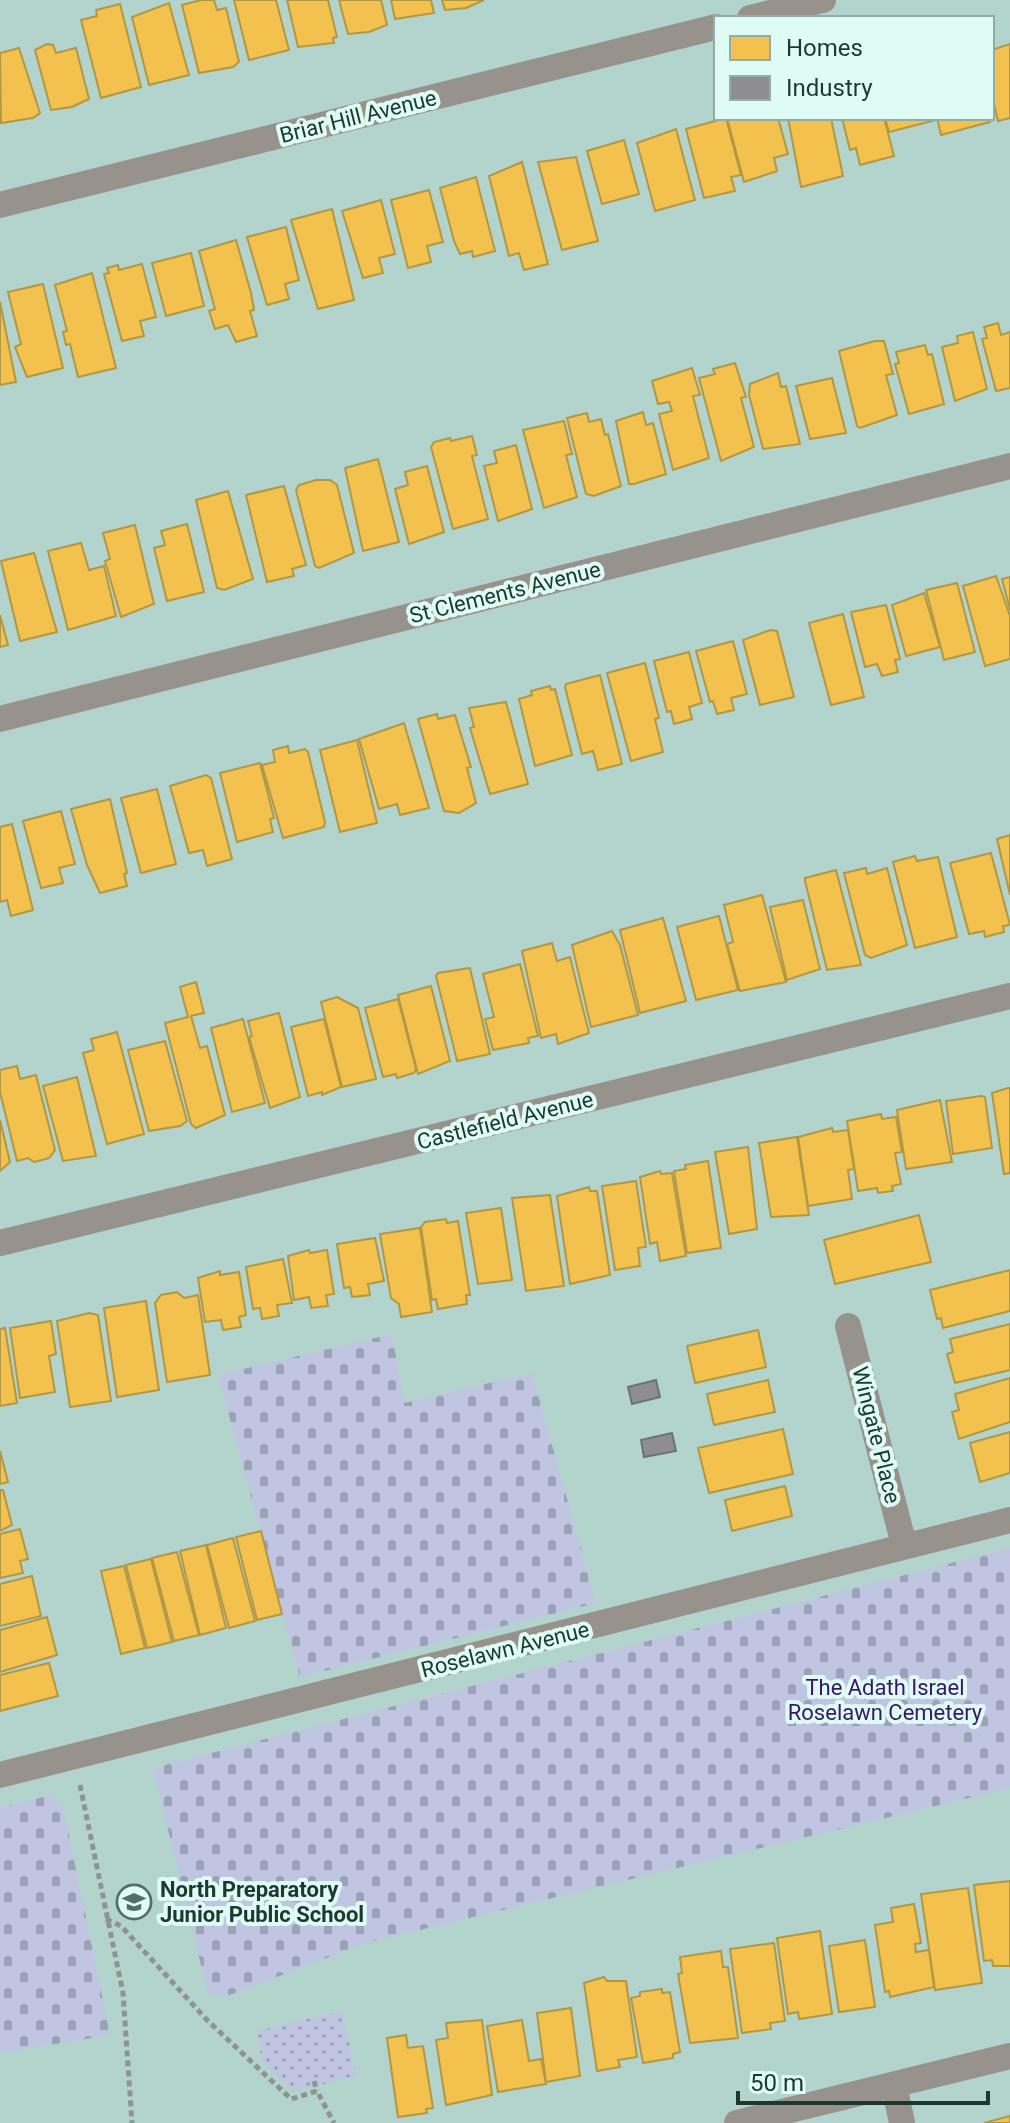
<svg xmlns="http://www.w3.org/2000/svg" width="1010" height="2123" font-family="Roboto,sans-serif">
<style>
.cemetery{fill:url(#cemetery-stones)}
.park{fill:url(#park-dots)}
.homes{fill:#f2c14e;stroke:#b29845;stroke-width:2}
.industry{fill:#8d8d92;stroke:#6c7375;stroke-width:2}
.lines{fill:none;stroke-linecap:round;stroke-linejoin:round}
.path{stroke:#8f948f;stroke-width:5;stroke-dasharray:6 4;stroke-linecap:butt}
.street{stroke:#97938c;stroke-width:26}
.labels{text-anchor:middle;stroke-width:8;stroke-linejoin:round;paint-order:stroke}
.street-label{font-size:22px;fill:#1e3731;stroke:#defcf4}
.park-label{font-size:22px;fill:#381767;stroke:#defcf4}
.poi-label{font-size:22px;font-weight:bold;fill:#1e3731;stroke:#defcf4;text-anchor:start}
</style>
<defs>
<pattern id="cemetery-stones" width="16" height="16" patternUnits="userSpaceOnUse" patternTransform="scale(2)"><rect width="16" height="16" fill="#c0c6e1"/><path d="M2 7V4a2 2 0 0 1 4 0v3zM10 15v-3a2 2 0 0 1 4 0v3z" fill="#9ba2b7"/></pattern>
<pattern id="park-dots" width="8" height="8" patternUnits="userSpaceOnUse" patternTransform="scale(2)"><rect width="8" height="8" fill="#c0c6e1"/><path d="M2 2h.1M6 6h.1" fill="none" stroke="#9ba2b7" stroke-width="1.8" stroke-linecap="round"/></pattern>
</defs>
<rect width="100%" height="100%" fill="#b3d4cc"/>
<g class="cemetery">
<polygon points="392,1334 404,1403 532,1373 596,1603 300,1677 218,1375"/>
<polygon points="1010,1548 1010,1788 366,1943 227,1996 208,1994 153,1768"/>
<polygon points="51,1795 64,1811 110,2035 0,2053 0,1808"/>
</g>
<polygon class="park" points="342,2011 356,2075 294,2092 262,2061 257,2031"/>
<g class="homes">
<polygon points="201,0 214,0 217,10 226,8 239,62 233,67 199,73 182,5"/>
<polygon points="234,0 276,0 289,50 249,60"/>
<polygon points="287,0 328,0 337,37 333,38 334,43 298,47"/>
<polygon points="339,0 381,0 387,25 369,32 348,34"/>
<polygon points="391,0 431,0 434,13 395,19"/>
<polygon points="442,0 484,0 466,8 445,10"/>
<polygon points="169,3 189,75 149,85 132,17"/>
<polygon points="120,4 141,87 101,98 81,20 97,16 96,10"/>
<polygon points="47,44 53,45 56,53 76,48 89,99 72,107 51,110 35,50"/>
<polygon points="1010,44 1010,118 998,121 992,95 992,50"/>
<polygon points="19,48 40,113 33,118 1,123 0,53"/>
<polygon points="726,118 741,175 731,177 735,191 704,198 686,129"/>
<polygon points="727,118 778,118 788,154 774,158 777,171 744,182"/>
<polygon points="788,118 831,118 843,176 801,187"/>
<polygon points="842,118 884,118 894,156 860,165 856,148 850,150"/>
<polygon points="885,118 936,118 936,120 889,132"/>
<polygon points="937,118 989,118 990,122 941,135"/>
<polygon points="676,129 695,200 655,211 637,143"/>
<polygon points="624,140 639,194 602,204 587,151"/>
<polygon points="576,157 598,241 562,250 538,162"/>
<polygon points="522,162 548,264 524,270 519,253 509,256 489,176"/>
<polygon points="476,177 495,251 473,257 472,251 460,254 454,241 440,188"/>
<polygon points="429,190 443,242 427,246 431,262 408,268 391,200"/>
<polygon points="381,200 395,254 379,258 383,273 363,278 342,211"/>
<polygon points="332,209 354,300 318,309 291,220"/>
<polygon points="286,227 299,280 285,284 289,299 267,305 247,237"/>
<polygon points="236,240 251,293 254,310 250,311 257,336 236,342 228,325 215,329 209,311 215,309 199,251"/>
<polygon points="191,253 204,306 166,316 152,263"/>
<polygon points="142,264 156,317 140,321 144,336 122,341 104,274 109,273 107,268 118,265 119,270"/>
<polygon points="92,273 116,368 78,377 70,344 66,345 63,332 67,331 55,285"/>
<polygon points="43,284 63,368 27,377 15,347 21,344 8,292"/>
<polygon points="0,302 16,382 0,385"/>
<polygon points="998,323 1001,335 1010,332 1010,388 996,391 982,339 987,338 984,327"/>
<polygon points="973,332 987,389 955,401 942,347 958,343 957,336"/>
<polygon points="875,341 884,341 893,374 886,375 897,415 860,428 857,426 839,351"/>
<polygon points="925,345 928,355 932,354 944,404 909,414 895,364 899,363 896,352"/>
<polygon points="735,363 746,397 741,398 754,447 721,461 699,378 715,374 713,369"/>
<polygon points="692,368 700,395 693,396 709,458 673,470 659,414 672,411 669,402 658,404 652,381"/>
<polygon points="778,373 781,387 786,386 800,444 763,449 749,395 750,384"/>
<polygon points="832,378 846,433 810,439 796,386"/>
<polygon points="643,412 646,425 653,423 666,474 634,484 629,484 616,421"/>
<polygon points="587,413 589,422 601,419 605,435 608,434 621,486 594,496 586,494 567,418"/>
<polygon points="564,421 572,454 566,455 577,497 544,508 523,430"/>
<polygon points="472,436 477,455 472,456 488,519 453,529 431,447 434,442 450,438 451,441"/>
<polygon points="516,445 532,509 498,521 484,466 497,463 494,451"/>
<polygon points="378,459 399,542 363,551 345,468"/>
<polygon points="427,466 444,532 409,544 395,489 408,485 405,472"/>
<polygon points="316,480 330,480 337,485 354,553 319,568 315,566 296,490 299,485"/>
<polygon points="284,486 306,565 292,569 294,576 267,582 246,495"/>
<polygon points="228,491 253,579 224,590 217,588 196,500"/>
<polygon points="187,524 204,592 167,601 154,548 165,545 161,531"/>
<polygon points="135,525 154,604 121,617 105,561 110,559 103,533"/>
<polygon points="81,543 89,570 104,566 116,616 68,630 48,551"/>
<polygon points="34,553 57,632 20,641 1,561"/>
<polygon points="996,576 1010,616 1010,659 985,666 963,586"/>
<polygon points="1010,577 1010,610 1002,579"/>
<polygon points="957,583 975,652 944,660 926,590"/>
<polygon points="924,593 940,647 906,656 892,605"/>
<polygon points="886,605 900,659 895,660 898,672 882,676 877,664 865,667 851,612"/>
<polygon points="843,614 864,697 831,705 809,623"/>
<polygon points="0,615 8,645 0,647"/>
<polygon points="770,630 777,631 794,697 760,705 743,640"/>
<polygon points="733,641 747,694 731,698 734,710 717,714 713,701 710,702 696,651"/>
<polygon points="689,652 702,703 689,707 692,719 674,724 671,711 667,712 654,661"/>
<polygon points="645,663 659,718 655,719 663,752 631,761 607,673"/>
<polygon points="600,675 622,764 598,770 593,751 582,754 565,687 566,684"/>
<polygon points="550,686 551,690 555,689 572,755 535,766 519,699 532,695 531,691"/>
<polygon points="506,702 528,784 490,794 470,728 474,727 469,708"/>
<polygon points="437,714 438,719 455,715 471,767 467,768 476,803 459,813 444,811 418,719"/>
<polygon points="404,723 429,808 400,815 397,804 379,809 359,739"/>
<polygon points="357,740 377,823 340,832 320,750"/>
<polygon points="288,746 289,753 305,749 308,752 325,822 324,827 283,838 262,765 275,762 273,750"/>
<polygon points="260,763 274,818 270,819 273,832 237,842 220,773"/>
<polygon points="206,775 211,778 232,859 207,866 203,850 189,853 170,786"/>
<polygon points="157,789 176,864 141,873 121,798"/>
<polygon points="110,799 127,873 124,874 127,886 100,893 87,865 71,809"/>
<polygon points="61,811 75,864 59,868 63,883 41,888 23,821"/>
<polygon points="12,824 33,910 11,916 7,900 0,902 0,827"/>
<polygon points="1010,835 1010,895 997,839"/>
<polygon points="991,853 1010,925 1003,926 1004,932 985,937 984,931 969,934 950,863"/>
<polygon points="915,856 917,861 938,857 957,937 915,948 893,862"/>
<polygon points="866,868 867,874 887,868 907,945 871,958 865,955 844,873"/>
<polygon points="836,870 861,965 827,970 805,881 805,878"/>
<polygon points="762,895 786,982 740,991 727,944 733,942 724,905"/>
<polygon points="803,900 820,969 787,980 770,907"/>
<polygon points="719,916 738,990 696,1000 677,927"/>
<polygon points="663,918 686,1001 640,1013 620,930"/>
<polygon points="612,931 620,945 638,1015 591,1027 572,945"/>
<polygon points="552,943 557,961 570,957 589,1033 558,1044 556,1034 541,1038 522,951"/>
<polygon points="520,964 538,1036 528,1038 529,1043 493,1050 485,1019 494,1017 483,974"/>
<polygon points="470,968 490,1054 457,1061 436,976 438,973"/>
<polygon points="196,982 204,1013 191,1016 200,1048 207,1046 225,1115 196,1128 191,1124 165,1023 188,1017 180,987"/>
<polygon points="431,986 450,1061 418,1074 398,995"/>
<polygon points="337,997 358,1008 376,1079 342,1087 321,1002"/>
<polygon points="398,999 416,1069 414,1073 397,1078 396,1074 383,1077 365,1008"/>
<polygon points="279,1013 300,1097 270,1108 249,1037 252,1036 248,1021"/>
<polygon points="243,1019 265,1103 232,1112 211,1028"/>
<polygon points="324,1019 341,1087 322,1095 322,1092 308,1096 291,1027"/>
<polygon points="117,1032 144,1134 107,1144 83,1053 94,1050 91,1039"/>
<polygon points="165,1041 187,1121 180,1126 149,1131 128,1050"/>
<polygon points="17,1066 20,1079 36,1075 55,1150 49,1158 34,1162 28,1158 17,1161 0,1092 0,1070"/>
<polygon points="77,1077 96,1156 63,1161 43,1086"/>
<polygon points="1008,1088 1010,1088 1010,1173 1004,1174 992,1093"/>
<polygon points="981,1096 985,1097 992,1148 953,1154 946,1101"/>
<polygon points="940,1100 952,1162 906,1169 897,1110"/>
<polygon points="881,1114 882,1119 896,1117 902,1152 895,1153 901,1184 892,1186 893,1191 878,1193 877,1188 858,1191 847,1121"/>
<polygon points="0,1120 10,1162 0,1171"/>
<polygon points="832,1128 833,1132 848,1130 854,1169 848,1170 852,1199 808,1206 798,1137"/>
<polygon points="797,1137 809,1215 771,1217 759,1143"/>
<polygon points="748,1147 757,1229 729,1234 715,1152"/>
<polygon points="708,1161 721,1248 687,1253 674,1171 686,1169 685,1165"/>
<polygon points="660,1171 661,1174 672,1173 686,1256 660,1261 657,1242 650,1244 640,1177"/>
<polygon points="636,1181 646,1247 638,1248 640,1266 615,1270 602,1186"/>
<polygon points="589,1187 590,1191 597,1191 610,1275 570,1284 557,1196"/>
<polygon points="550,1195 564,1286 526,1291 512,1198"/>
<polygon points="501,1208 512,1280 478,1284 466,1213"/>
<polygon points="919,1215 931,1262 835,1284 824,1240"/>
<polygon points="446,1219 447,1223 458,1221 470,1295 466,1295 467,1304 438,1309 436,1299 432,1300 421,1227 425,1222"/>
<polygon points="420,1228 432,1312 401,1317 399,1304 391,1298 380,1234"/>
<polygon points="375,1238 384,1281 368,1284 370,1295 352,1297 350,1287 344,1288 337,1244"/>
<polygon points="309,1250 310,1253 327,1250 334,1294 326,1295 328,1306 311,1308 309,1297 294,1300 288,1256"/>
<polygon points="283,1259 292,1303 277,1305 279,1316 262,1319 260,1308 253,1309 246,1267"/>
<polygon points="1010,1270 1010,1311 943,1328 941,1318 937,1319 930,1290"/>
<polygon points="220,1271 220,1275 239,1272 246,1315 239,1317 241,1327 223,1330 221,1320 205,1322 198,1278"/>
<polygon points="177,1292 184,1298 198,1295 210,1375 167,1382 155,1303 161,1295"/>
<polygon points="146,1301 159,1390 117,1397 104,1308"/>
<polygon points="89,1313 98,1315 111,1401 70,1407 57,1321"/>
<polygon points="51,1321 56,1354 49,1356 55,1392 20,1398 10,1328"/>
<polygon points="1010,1324 1010,1370 955,1383 947,1354 953,1352 950,1339"/>
<polygon points="5,1328 17,1403 0,1406 0,1329"/>
<polygon points="758,1330 766,1367 695,1383 687,1346"/>
<polygon points="1010,1378 1010,1422 959,1439 952,1412 959,1410 955,1394"/>
<polygon points="768,1380 775,1412 714,1425 707,1394"/>
<polygon points="783,1429 793,1474 709,1493 698,1448"/>
<polygon points="1010,1432 1010,1473 980,1482 970,1443"/>
<polygon points="0,1451 8,1482 0,1484"/>
<polygon points="785,1486 792,1516 732,1531 725,1500"/>
<polygon points="0,1490 3,1490 12,1525 0,1531"/>
<polygon points="20,1529 28,1559 20,1561 23,1573 0,1578 0,1534"/>
<polygon points="261,1531 282,1614 257,1620 236,1537"/>
<polygon points="233,1538 255,1621 229,1628 207,1545"/>
<polygon points="206,1545 226,1628 200,1635 180,1551"/>
<polygon points="177,1552 199,1635 174,1641 152,1558"/>
<polygon points="151,1559 172,1642 147,1648 126,1565"/>
<polygon points="124,1566 145,1648 121,1654 101,1571"/>
<polygon points="32,1576 41,1616 0,1626 0,1584"/>
<polygon points="47,1617 57,1655 0,1672 0,1630"/>
<polygon points="49,1663 58,1696 0,1711 0,1675"/>
<polygon points="1010,1881 1010,1966 993,1966 992,1960 984,1961 974,1885"/>
<polygon points="968,1888 982,1983 935,1990 921,1894"/>
<polygon points="914,1904 921,1943 915,1944 916,1952 929,1950 934,1987 890,1997 889,1991 885,1992 875,1925 893,1922 891,1908"/>
<polygon points="820,1931 832,2014 799,2019 798,2012 788,2014 777,1938"/>
<polygon points="865,1940 875,2007 839,2012 829,1946"/>
<polygon points="774,1943 785,2021 770,2023 771,2029 742,2033 730,1949"/>
<polygon points="721,1951 723,1967 728,1967 738,2038 690,2043 678,1974 682,1973 680,1957"/>
<polygon points="604,1977 607,1981 626,1981 637,2057 618,2060 620,2067 597,2071 584,1983"/>
<polygon points="662,1989 662,1993 670,1992 680,2052 673,2054 673,2058 643,2063 631,1998 640,1996 640,1992"/>
<polygon points="571,2008 580,2076 546,2082 537,2013"/>
<polygon points="482,2020 492,2095 446,2105 436,2040 448,2038 446,2023"/>
<polygon points="522,2020 529,2061 541,2059 546,2084 498,2092 487,2026"/>
<polygon points="406,2035 408,2048 423,2046 433,2108 426,2109 427,2113 398,2117 387,2038"/>
<polygon points="1010,2116 1010,2123 984,2123"/>
</g>
<g class="industry">
<polygon points="656,1380 660,1397 632,1404 628,1387"/>
<polygon points="672,1433 676,1451 644,1457 641,1440"/>
</g>
<g class="lines">
<g class="path">
<polyline points="80,1785 123,1993 132,2123"/>
<polyline points="106,1919 121,1926 207,2020 291,2099 317,2091 334,2123"/>
<polyline points="314,2081 317,2091"/>
</g>
<g class="street">
<polyline points="750,18 823,0"/>
<polyline points="0,205 716,27"/>
<polyline points="0,719 1010,466"/>
<polyline points="0,1243 1010,996"/>
<polyline points="848,1326 904,1545"/>
<polyline points="0,1775 1010,1520"/>
<polyline points="894,2085 902,2123"/>
<polyline points="737,2123 1010,2056"/>
</g>
</g>
<defs>
<g id="school-ring" transform="scale(1.8)"><circle r="9.5" fill="#defcf4" stroke="#526e67" stroke-width="1.5"/><path d="M0-5L7-2L0 1L-7-2ZM-4 1L0 2.5L4 1V4Q0 6-4 4Z" fill="#526e67"/></g>
</defs>
<g fill-rule="evenodd">
<use href="#school-ring" x="134" y="1902"/>
</g>
<g class="labels">
<g class="street-label">
<text transform="translate(358 116) rotate(-14)" y="8">Briar Hill Avenue</text>
<text transform="translate(505 592) rotate(-14)" y="8">St Clements Avenue</text>
<text transform="translate(505 1120) rotate(-14)" y="8">Castlefield Avenue</text>
<text transform="translate(877 1435) rotate(76)" y="8">Wingate Place</text>
<text transform="translate(505 1649) rotate(-14)" y="8">Roselawn Avenue</text>
</g>
<g class="park-label">
<text x="885" y="1695">The Adath Israel<tspan x="885" dy="25">Roselawn Cemetery</tspan></text>
</g>
<g class="poi-label">
<text x="160" y="1897">North Preparatory<tspan x="160" dy="25">Junior Public School</tspan></text>
</g>
</g>
<rect x="714" y="16" width="280" height="104" fill="#defcf4" stroke="#91ada6" stroke-width="2"/>
<rect x="730" y="36" width="40" height="24" fill="#f2c14e" stroke="#91ada6" stroke-width="2"/>
<text x="786" y="56" font-size="24" fill="#1e3731">Homes</text>
<rect x="730" y="76" width="40" height="24" fill="#8d8d92" stroke="#91ada6" stroke-width="2"/>
<text x="786" y="96" font-size="24" fill="#1e3731">Industry</text>
<path d="M738 2091v12h250v-12" fill="none" stroke="#1e3731" stroke-width="4"/>
<text x="750" y="2091" font-size="24" fill="#1e3731" stroke="#defcf4" stroke-width="6" paint-order="stroke">50 m</text>
</svg>
